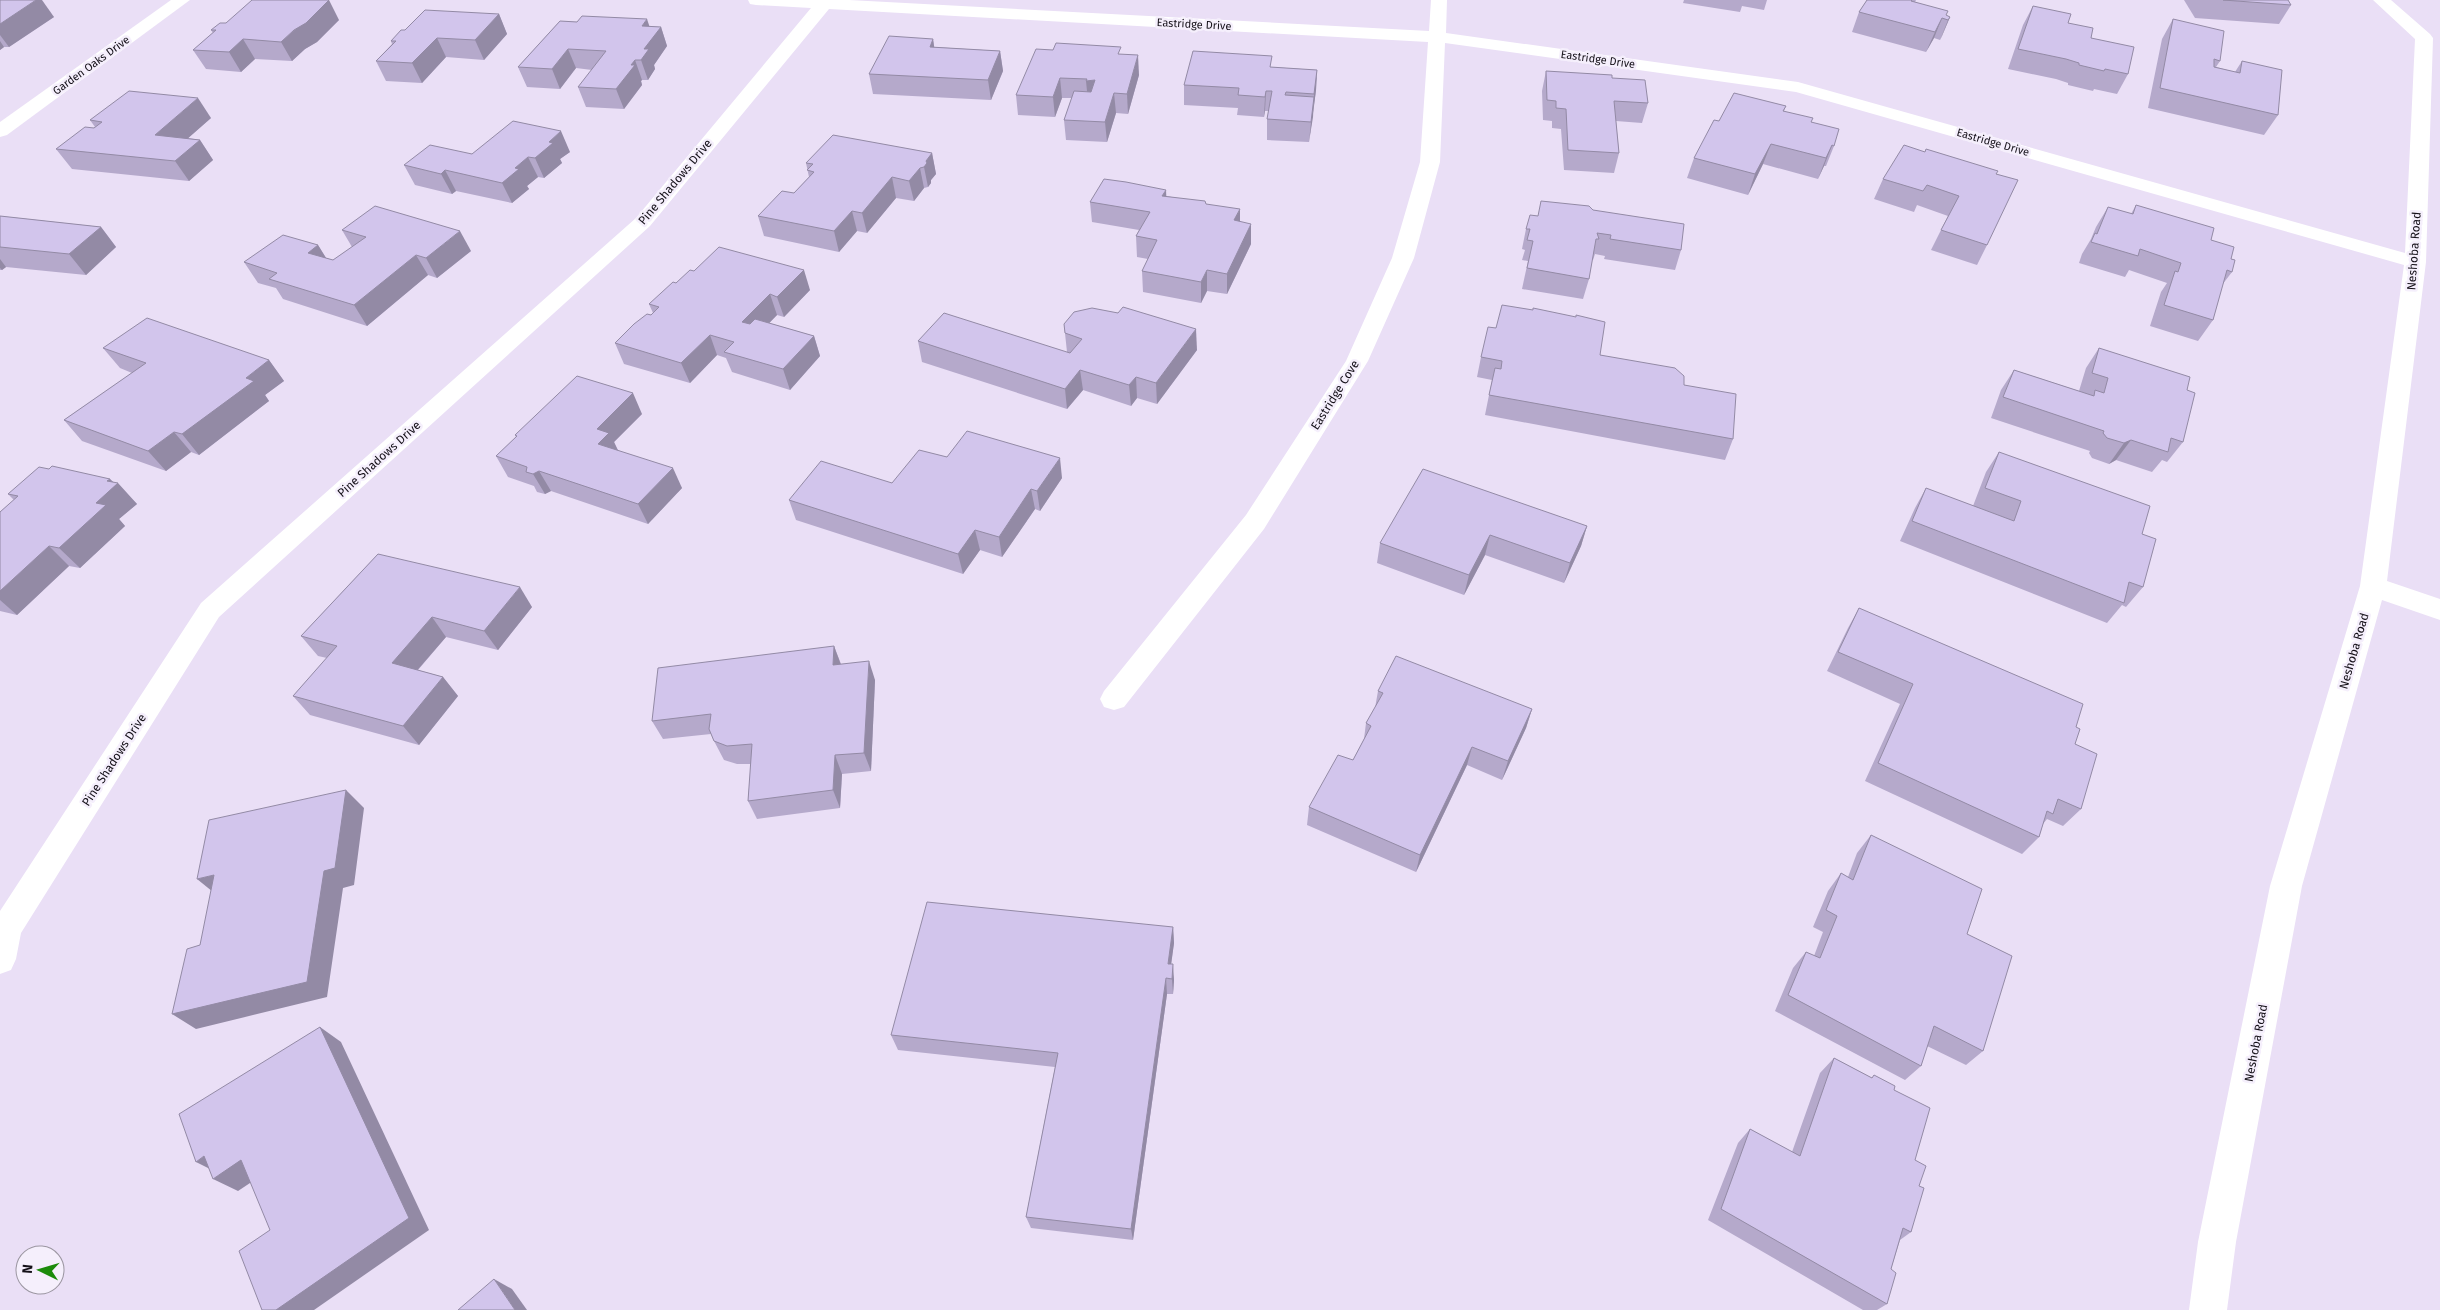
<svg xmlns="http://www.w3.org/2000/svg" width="2440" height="1310" font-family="'Fira Sans',sans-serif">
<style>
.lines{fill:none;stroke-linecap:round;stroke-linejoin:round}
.minor{fill:#fff;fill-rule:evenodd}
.wall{fill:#b5a9cb}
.shaded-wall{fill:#938aa5}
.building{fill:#d2c5ec;stroke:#938aa5}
.labels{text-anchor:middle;stroke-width:5;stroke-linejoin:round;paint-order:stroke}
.far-street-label{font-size:11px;fill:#141018;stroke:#f5effc}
.street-label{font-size:12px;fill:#141018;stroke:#f5effc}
</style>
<rect width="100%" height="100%" fill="#eadff6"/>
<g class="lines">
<g class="minor">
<polygon points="171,0 190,0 7,135 0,137 0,122"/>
<polygon points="748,0 849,0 1429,31 1431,0 1447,0 1446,33 1798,82 2405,253 2415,39 2373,0 2391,0 2430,34 2433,38 2426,262 2387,581 2440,599 2440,620 2382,600 2302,886 2236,1242 2227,1310 2189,1310 2198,1242 2270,886 2360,586 2404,265 1796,92 1445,43 1440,162 1414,258 1368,361 1264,529 1124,707 1114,710 1104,707 1100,699 1104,691 1246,515 1346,361 1392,258 1420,162 1428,42 829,9 650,226 219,617 21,933 16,959 11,970 0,974 0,911 201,603 636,218 811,8 756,5 750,4"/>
</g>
</g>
<g class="wall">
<polygon points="0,0 54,17 9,47 4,47 0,50"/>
<polygon points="1684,0 1767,0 1764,10 1742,6 1740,12 1683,3"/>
<polygon points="1867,0 1916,0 1915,2 1950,17 1940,40 1934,38 1926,52 1852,32 1859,12"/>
<polygon points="2184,0 2288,0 2291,5 2279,24 2195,18"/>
<polygon points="2033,6 2068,23 2091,38 2128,74 2117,94 2094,89 2093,91 2068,85 2068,83 2056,79 2008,69 2023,25"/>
<polygon points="499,14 507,34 484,60 446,57 422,83 386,81 376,61 392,44 391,41 405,30"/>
<polygon points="2173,19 2220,61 2216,67 2235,72 2242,61 2278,115 2264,135 2148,108 2162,39"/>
<polygon points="339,20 317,42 305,49 292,61 255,59 241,72 206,69 193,50 213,33 211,30 226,23"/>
<polygon points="560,21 661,27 667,46 654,65 655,69 648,80 642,80 641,81 642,85 624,109 586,107 578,87 592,70 576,68 560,89 527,87 518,67"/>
<polygon points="933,39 934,47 1000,51 1003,71 991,100 873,94 869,74"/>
<polygon points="1121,54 1139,75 1128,114 1116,113 1107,142 1066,140 1064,120 1072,98 1062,98 1055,117 1018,115 1016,95"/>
<polygon points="1272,67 1317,70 1316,90 1309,142 1267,140 1267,119 1269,111 1265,111 1264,117 1237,115 1238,108 1184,105 1184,85"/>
<polygon points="1546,71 1612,78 1648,103 1642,123 1616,121 1619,153 1614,173 1564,170 1561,129 1552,128 1552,121 1543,120 1542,91"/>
<polygon points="1786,106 1784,111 1811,122 1834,146 1826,166 1824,166 1818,179 1763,164 1748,195 1687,178 1694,158 1719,121"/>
<polygon points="211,118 188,138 200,140 213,160 189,181 72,169 56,149 95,127 90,120"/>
<polygon points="570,152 560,159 562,163 544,178 538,177 527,186 529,189 512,203 456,191 452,194 415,185 404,165"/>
<polygon points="932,153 936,174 931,180 931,183 928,187 924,188 914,201 896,198 867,233 857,231 839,252 764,236 758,216 794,193 809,177 806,163"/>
<polygon points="1996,174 1987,245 1977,265 1931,250 1948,216 1917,205 1914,212 1874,199 1883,179"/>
<polygon points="1167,196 1206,204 1240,222 1251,244 1227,294 1207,291 1201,303 1143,292 1142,271 1148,259 1137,257 1136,236 1139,230 1092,222 1090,202"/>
<polygon points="2136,205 2211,240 2231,259 2232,272 2222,285 2213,320 2198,341 2150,326 2161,292 2167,283 2129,270 2125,277 2079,263 2082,254 2091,239 2096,227 2108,207 2131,214"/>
<polygon points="1593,210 1681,250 1675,270 1604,259 1605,256 1595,254 1593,260 1592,260 1589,279 1583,299 1522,289 1528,261 1522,260 1525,250 1522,249 1526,229 1538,216"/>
<polygon points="0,216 101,227 116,247 86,275 6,267 2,270 0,270"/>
<polygon points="342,230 471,251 437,278 428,275 367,326 283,299 276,288 258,283 244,262 318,245 326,258 333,260 352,247"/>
<polygon points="810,290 784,317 777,315 769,323 814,336 820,356 790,390 732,372 726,358 717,355 690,383 624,364 615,343 653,313 649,304"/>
<polygon points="1064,324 1197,350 1157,404 1137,398 1131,406 1083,390 1067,409 922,362 918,341 1067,352"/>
<polygon points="103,348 269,360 284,381 265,395 269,401 199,455 191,452 166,471 82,441 64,420 132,373 120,368"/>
<polygon points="2099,348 2187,390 2183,442 2167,462 2162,460 2152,472 2116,460 2109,464 2092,458 2089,453 2090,451 1991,418 2001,390 2014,370 2079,391 2086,368"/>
<polygon points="1600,355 1684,385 1733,439 1725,460 1485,415 1492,380 1477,377 1481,357"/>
<polygon points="642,414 614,442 618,450 682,488 648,524 551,491 545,494 537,492 534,486 508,477 496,456 516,437 515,435"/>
<polygon points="1999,452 2142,534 2143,587 2126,607 2122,605 2107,623 1900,541 1915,508 1926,488 1973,506 1986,472"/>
<polygon points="947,457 1062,478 1040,511 1035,509 1002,557 980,550 963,574 796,520 789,500 892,483"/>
<polygon points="49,469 110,479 137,504 119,519 125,526 80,568 69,566 17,615 0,611 0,512 14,500 8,494"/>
<polygon points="1587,526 1581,546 1564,583 1485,555 1464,595 1377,563 1380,543"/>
<polygon points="378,554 532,607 498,650 446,637 418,670 443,677 458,696 419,745 310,715 293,696 327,658 318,656 301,636"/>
<polygon points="1859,608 2076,727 2075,744 2081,809 2063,826 2047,819 2043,824 2039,837 2022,854 1865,781 1900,704 1827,671 1848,628"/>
<polygon points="834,646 841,664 875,680 871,771 842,774 840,808 757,819 748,801 751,764 737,764 724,760 714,741 711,734 663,739 652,721"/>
<polygon points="1378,691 1532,709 1526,728 1502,780 1467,765 1416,872 1307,825 1309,807 1353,760 1364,739 1366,723 1375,708"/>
<polygon points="1871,835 1967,934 1983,1051 1966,1065 1927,1046 1921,1066 1905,1080 1775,1011 1793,968 1806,952 1814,956 1823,932 1813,927 1828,891 1841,873 1848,877 1857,853"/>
<polygon points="1173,927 1174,943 1171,964 1174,980 1173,994 1167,994 1133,1240 1031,1228 1026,1217 1055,1067 898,1050 891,1035"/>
<polygon points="1834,1058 1872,1078 1874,1075 1894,1090 1915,1160 1919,1186 1911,1232 1900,1240 1891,1269 1887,1304 1877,1310 1863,1310 1708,1220 1738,1143 1750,1129 1792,1152 1820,1073"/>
</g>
<g class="shaded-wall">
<polygon points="36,0 42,0 54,17 9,47 0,35 0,24"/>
<polygon points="329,0 339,20 317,42 305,49 292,61 281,42"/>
<polygon points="499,14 507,34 484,60 475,40"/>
<polygon points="1950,17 1942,36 1940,40 1948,20"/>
<polygon points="1942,18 1934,38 1926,52 1935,32"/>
<polygon points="647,19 653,37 661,27 667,46 654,65 655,69 648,80 641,60 644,49 642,26"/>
<polygon points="437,38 446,57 422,83 412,63"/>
<polygon points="243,39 255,59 241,72 229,52"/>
<polygon points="933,39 936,59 930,47"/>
<polygon points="0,41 4,47 0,50"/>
<polygon points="568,49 576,68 560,89 552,69"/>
<polygon points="1000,51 1003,71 991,100 988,80"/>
<polygon points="1138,55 1139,75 1128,114 1127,94"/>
<polygon points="635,60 642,80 641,81 642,85 624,109 616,89 631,65"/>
<polygon points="1317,70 1316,90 1313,114 1314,94"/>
<polygon points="1060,78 1062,98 1055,117 1053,97"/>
<polygon points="1095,80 1088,101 1086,81"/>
<polygon points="1266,91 1265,111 1264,117 1265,97"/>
<polygon points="1114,93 1116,113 1107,142 1105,122"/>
<polygon points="1314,97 1313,117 1309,142 1311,122"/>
<polygon points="198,98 211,118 169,155 155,135"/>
<polygon points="561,131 570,152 560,159 562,163 544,178 535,158 549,142"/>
<polygon points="200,140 213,160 189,181 175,161"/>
<polygon points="1771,144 1763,164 1748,195 1755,174"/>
<polygon points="1832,145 1824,166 1818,179 1826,158"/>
<polygon points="932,153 936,174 931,180 931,183 928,187 924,167 926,161"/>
<polygon points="528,157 538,177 527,186 529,189 512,203 502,183 515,168"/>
<polygon points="920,168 924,188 914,201 909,181"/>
<polygon points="445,170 456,191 452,194 441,174"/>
<polygon points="892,177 896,198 867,233 862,213"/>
<polygon points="1166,190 1167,210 1162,196"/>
<polygon points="1240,209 1240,230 1234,220"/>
<polygon points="852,211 857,231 839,252 834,231"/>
<polygon points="1251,224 1251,244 1227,294 1227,274"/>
<polygon points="101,227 116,247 86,275 69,254"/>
<polygon points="460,231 471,251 437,278 426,258"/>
<polygon points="318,245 331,266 308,253"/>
<polygon points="416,255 428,275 367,326 354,305"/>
<polygon points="0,259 6,267 2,270 0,268"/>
<polygon points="804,270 810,290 784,317 777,297"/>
<polygon points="1207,270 1207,291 1201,303 1201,282"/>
<polygon points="770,294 777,315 750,343 742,322"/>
<polygon points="1196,329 1197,350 1157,404 1156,383"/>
<polygon points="710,335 717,355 690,383 681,363"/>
<polygon points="814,336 820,356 790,390 783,369"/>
<polygon points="269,360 284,381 265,395 269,401 199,455 182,434 246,378"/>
<polygon points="1080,370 1083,390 1067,409 1065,389"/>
<polygon points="1136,377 1137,398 1131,406 1129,385"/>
<polygon points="633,393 642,414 614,442 619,453 598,444 597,429"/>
<polygon points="174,432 191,452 166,471 148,451"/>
<polygon points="2131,440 2116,460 2109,464 2124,443"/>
<polygon points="1060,458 1062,478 1040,511 1037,491"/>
<polygon points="673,468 682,488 648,524 638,504"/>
<polygon points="539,471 551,491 545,494 533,474"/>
<polygon points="110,479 116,485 118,483 137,504 119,519 125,526 80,568 59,548 96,503 107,481"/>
<polygon points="1031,489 1035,509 1002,557 999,537"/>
<polygon points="1587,526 1581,546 1564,583 1570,563"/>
<polygon points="975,530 980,550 963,574 958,554"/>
<polygon points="1490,535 1485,555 1464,595 1469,575"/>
<polygon points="49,546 69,566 17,615 0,600 0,591"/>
<polygon points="520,587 532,607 498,650 484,631"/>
<polygon points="432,617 446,637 407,682 392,663"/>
<polygon points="834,646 841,665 833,665"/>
<polygon points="869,661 875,680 871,771 864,753"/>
<polygon points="443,677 458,696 419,745 403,726"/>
<polygon points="1532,709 1526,728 1502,780 1508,761"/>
<polygon points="1472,747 1467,765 1416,872 1420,855"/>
<polygon points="835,755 842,774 840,808 833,790"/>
<polygon points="346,790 364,808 354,885 343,888 327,997 196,1029 172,1014 324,871"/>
<polygon points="214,875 218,896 197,879"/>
<polygon points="1173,927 1174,943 1169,980 1168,964"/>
<polygon points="1173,964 1174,980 1173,994 1172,979"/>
<polygon points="1166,978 1167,994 1133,1240 1131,1229"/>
<polygon points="320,1027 341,1042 429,1230 314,1310 276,1310"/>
<polygon points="204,1156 241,1160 265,1173 238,1191 213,1179 220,1174 196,1162"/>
<polygon points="494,1279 512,1289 527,1310 515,1310"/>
</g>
<g class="building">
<polygon points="0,0 36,0 0,24"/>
<polygon points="252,0 329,0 306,23 294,30 281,42 243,39 229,52 193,50 216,30 211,30 220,23 226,23"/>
<polygon points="1867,0 1912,0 1911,1 1948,11 1946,15 1950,17 1948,20 1942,18 1935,32 1859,12"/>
<polygon points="2223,0 2288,0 2291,5"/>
<polygon points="2033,6 2071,14 2068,23 2093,28 2091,38 2134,47 2128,74 2105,69 2104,71 2079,65 2079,63 2066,59 2018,49"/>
<polygon points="425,10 499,14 475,40 437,38 412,63 376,61 396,41 391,41 401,30 405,30"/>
<polygon points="582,16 647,19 642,26 661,27 644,49 649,49 641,60 635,60 631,65 635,65 616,89 578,87 606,51 568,49 552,69 518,67 560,21 577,22"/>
<polygon points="2173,19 2224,31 2220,61 2214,59 2214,67 2240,73 2242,61 2282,70 2278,115 2160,88"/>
<polygon points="889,36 933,39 930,47 1000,51 988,80 869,74"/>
<polygon points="1056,43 1121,47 1118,54 1138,55 1127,94 1114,93 1105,122 1064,120 1074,91 1091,92 1095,80 1086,81 1087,79 1060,78 1053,97 1016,95 1036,49 1053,50"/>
<polygon points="1193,51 1272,56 1270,67 1317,70 1314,94 1286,92 1285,95 1314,97 1311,122 1267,119 1272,91 1266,91 1265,97 1238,95 1239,88 1184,85"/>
<polygon points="1546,71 1612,75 1612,78 1645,80 1648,103 1614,101 1619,153 1568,150 1566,109 1556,108 1556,101 1547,100"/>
<polygon points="129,91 198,98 155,135 200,140 175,161 56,149 85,127 94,128 102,122 90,120"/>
<polygon points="1734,93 1786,106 1783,111 1813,118 1811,122 1839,129 1834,146 1832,145 1826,158 1771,144 1755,174 1694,158 1714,120 1719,121"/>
<polygon points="513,121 561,131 549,142 553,143 535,158 528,157 515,168 519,169 502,183 445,170 441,174 404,165 430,145 472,154"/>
<polygon points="833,135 932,153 926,161 927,163 924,167 920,168 909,181 892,177 862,213 852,211 834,231 758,216 782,191 794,193 814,172 807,170 813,164 806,163"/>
<polygon points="1904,145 1925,152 1926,149 1998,171 1996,174 2018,180 1987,245 1941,230 1959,196 1927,185 1923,191 1883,179"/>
<polygon points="1104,179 1126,182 1166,190 1162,196 1205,201 1206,204 1240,209 1234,220 1251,224 1227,274 1207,270 1201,282 1142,271 1157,240 1136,236 1150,212 1090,202"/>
<polygon points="1541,201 1589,206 1593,210 1684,224 1681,250 1610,239 1611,235 1597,233 1599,239 1596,239 1589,279 1527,268 1533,241 1527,240 1530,229 1526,229 1530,215 1538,216"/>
<polygon points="2136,205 2214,228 2211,240 2234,247 2231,259 2235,260 2232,272 2227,270 2213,320 2164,305 2175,271 2178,272 2181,263 2140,249 2138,256 2091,242 2095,233 2097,234 2108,207 2133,214"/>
<polygon points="375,206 460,231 426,258 416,255 354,305 269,279 277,273 244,262 283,235 318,245 308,253 333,260 366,237 342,230"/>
<polygon points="0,216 101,227 69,254 0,247"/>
<polygon points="719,247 804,270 777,297 770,294 742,322 750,324 755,319 814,336 783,369 724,352 734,342 710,335 681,363 615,343 634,324 647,314 651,315 659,307 649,304 673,282 676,283 690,270 694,271"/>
<polygon points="1502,305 1533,310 1533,308 1576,317 1576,315 1605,322 1600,355 1675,368 1684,376 1684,385 1736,394 1733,439 1489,395 1495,368 1501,369 1502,361 1481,357 1488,327 1496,328"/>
<polygon points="1123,307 1196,329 1156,383 1136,377 1129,385 1080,370 1065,389 918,341 944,313 1070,353 1082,339 1065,333 1064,324 1074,312 1092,308 1118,313"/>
<polygon points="147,318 269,360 246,378 254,381 182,434 174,432 148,451 64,420 146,363 103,348"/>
<polygon points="2099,348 2190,377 2187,390 2195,393 2183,442 2171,438 2168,452 2131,440 2124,443 2107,438 2103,433 2104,431 2003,397 2014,370 2094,396 2095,390 2104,393 2108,378 2092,373"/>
<polygon points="577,376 633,393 597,429 609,433 598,444 673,468 638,504 539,471 533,474 526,472 527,467 496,456 517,436 515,435"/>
<polygon points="967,431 1060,458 1037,491 1031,489 999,537 975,530 958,554 789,500 821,461 892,483 919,450 947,457"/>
<polygon points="1999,452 2150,506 2142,534 2156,539 2143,587 2129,582 2124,603 1912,521 1926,488 2014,521 2021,501 1985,488"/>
<polygon points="52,466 110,479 107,481 118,483 96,503 106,505 59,548 49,546 0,591 0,512 18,496 8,494 39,467 49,469"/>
<polygon points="1423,469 1587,526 1570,563 1490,535 1469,575 1380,543"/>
<polygon points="378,554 520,587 484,631 432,617 392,663 443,677 403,726 293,696 337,646 301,636"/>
<polygon points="1859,608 2083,704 2076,727 2080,729 2075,744 2097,754 2081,809 2058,799 2053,814 2047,811 2039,837 1878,763 1913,684 1838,652"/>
<polygon points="834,646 833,665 869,661 864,753 835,755 833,790 748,801 752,744 727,746 714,741 709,729 711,714 652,721 658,668"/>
<polygon points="1396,656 1532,709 1508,761 1472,747 1420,855 1309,807 1338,755 1353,760 1371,726 1366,723 1383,693 1378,691"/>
<polygon points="346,790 335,868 324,871 307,982 172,1014 187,949 200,945 214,875 197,879 209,820"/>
<polygon points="1871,835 1982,889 1967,934 2012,956 1983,1051 1934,1026 1921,1066 1788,995 1806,952 1820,958 1837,916 1826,910 1841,873 1853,880"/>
<polygon points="927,902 1173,927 1168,964 1173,964 1172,979 1166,978 1131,1229 1026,1217 1058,1053 891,1035"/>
<polygon points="320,1027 409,1218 276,1310 262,1310 239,1251 270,1230 241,1160 213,1179 204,1156 196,1162 179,1114"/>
<polygon points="1834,1058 1872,1078 1874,1075 1895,1086 1894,1090 1930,1108 1915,1160 1926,1166 1919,1186 1924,1188 1911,1232 1903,1228 1891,1269 1896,1273 1887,1304 1721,1209 1750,1129 1800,1156"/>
<polygon points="494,1279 515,1310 458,1310"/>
</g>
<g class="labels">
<g class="far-street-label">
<text transform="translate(1194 24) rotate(3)" y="4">Eastridge Drive</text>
<text transform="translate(1598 59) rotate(8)" y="4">Eastridge Drive</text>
<text transform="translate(91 65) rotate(-36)" y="4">Garden Oaks Drive</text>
<text transform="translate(1993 142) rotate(16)" y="4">Eastridge Drive</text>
</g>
<g class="street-label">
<text transform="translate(675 182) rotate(-50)" y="4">Pine Shadows Drive</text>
<text transform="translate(2414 251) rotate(-86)" y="4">Neshoba Road</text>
<text transform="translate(1335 395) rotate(-58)" y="4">Eastridge Cove</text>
<text transform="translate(379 459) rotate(-42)" y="4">Pine Shadows Drive</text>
<text transform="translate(2354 651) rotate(-74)" y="4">Neshoba Road</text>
<text transform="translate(114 760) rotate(-57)" y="4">Pine Shadows Drive</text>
<text transform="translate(2256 1043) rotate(-79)" y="4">Neshoba Road</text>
</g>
</g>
<g transform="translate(40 1270) rotate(275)"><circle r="24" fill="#f5effc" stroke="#9b96a1"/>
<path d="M0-4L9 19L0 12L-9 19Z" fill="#1c8b0b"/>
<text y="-8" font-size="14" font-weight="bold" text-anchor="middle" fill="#141018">N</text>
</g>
</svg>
